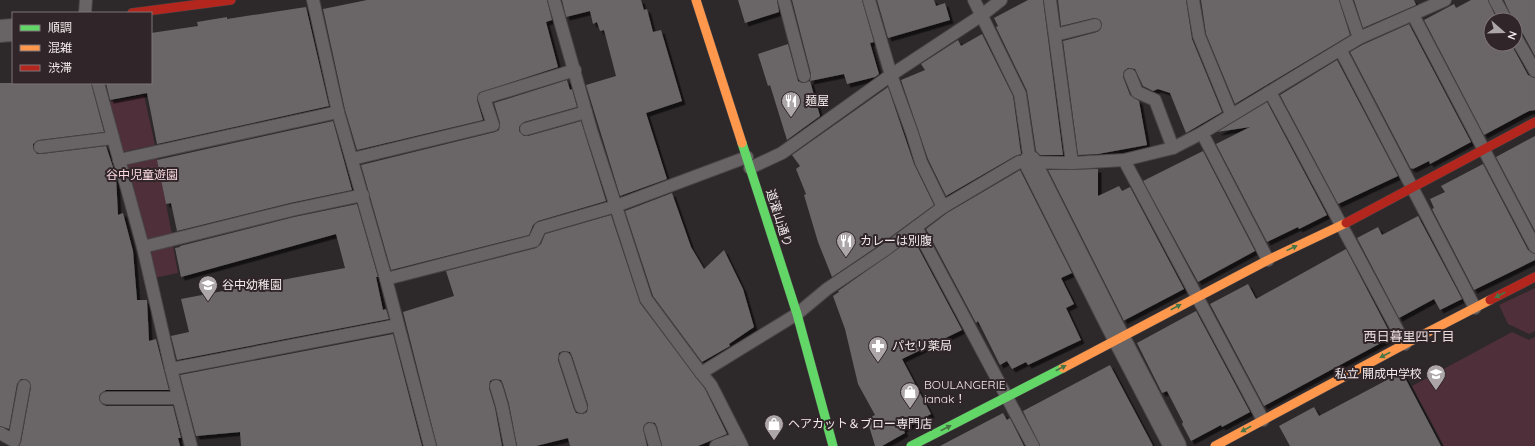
<svg xmlns="http://www.w3.org/2000/svg" width="1535" height="446" font-family="Quicksand,'Noto Sans JP',sans-serif">
<style>
.green{fill:#4f2f39}
.building{fill:#6a6667;fill-rule:evenodd;filter:url(#shadow)}
.lines{fill:none;stroke-linecap:round;stroke-linejoin:round}
.lane-casing{stroke:#494446;stroke-width:14}
.street-casing{stroke:#494446;stroke-width:24}
.fast-casing{stroke:#494446;stroke-width:10}
.slow-casing{stroke:#494446;stroke-width:10}
.jam-casing{stroke:#494446;stroke-width:10}
.lane{stroke:#686465;stroke-width:12}
.street{stroke:#686465;stroke-width:22}
.fast{stroke:#63d668;stroke-width:9}
.slow{stroke:#ff974d;stroke-width:9}
.jam{stroke:#b3261e;stroke-width:9}
.oneway{fill:#477545}
.labels{text-anchor:middle;stroke-width:4;stroke-linejoin:round;paint-order:stroke}
.poi-label{font-size:12px;fill:#f2eaec;stroke:#302528;text-anchor:start}
.park-label{font-size:12px;fill:#f9d8e1;stroke:#302528}
.street-label{font-size:12px;fill:#f2eaec;stroke:#302528}
.neighbourhood-label{font-size:13px;fill:#e9dade;stroke:#302528}
</style>
<defs>
<filter id="shadow"><feDropShadow dx="3.5" dy="3.5" stdDeviation="0" flood-color="#0009"/></filter>
</defs>
<rect width="100%" height="100%" fill="#2d2829"/>
<g class="green">
<polygon points="144,95 155,145 122,152 109,102"/>
<polygon points="156,152 173,240 142,242 119,160"/>
<polygon points="173,246 178,273 154,278 148,252"/>
<polygon points="1535,288 1535,331 1529,334 1508,324 1499,305"/>
<polygon points="1512,332 1529,340 1535,337 1535,446 1444,446 1412,386"/>
</g>
<g class="building">
<polygon points="367,0 547,0 552,20 546,22 558,67 479,93 477,100 483,120 357,150 345,110 323,9"/>
<polygon points="562,0 641,0 644,10 647,9 653,32 661,30 682,101 646,113 667,179 620,196 586,85 616,76 604,30 600,31 597,22 593,24 590,11 566,17"/>
<polygon points="738,0 777,0 779,12 745,23"/>
<polygon points="792,0 862,0 874,42 870,43 879,74 875,77 847,84 844,74 810,81 820,116 787,140 770,85 768,86 758,54 788,44 798,81 802,83 810,81 811,74"/>
<polygon points="877,0 934,0 936,6 945,3 950,20 888,38"/>
<polygon points="1028,0 1043,0 1063,155 1040,155 1036,151 1027,91 996,27 998,26 994,18"/>
<polygon points="1058,0 1186,0 1192,39 1222,112 1186,133 1170,93 1158,89 1153,91 1143,86 1135,69 1128,68 1124,71 1123,77 1130,95 1139,101 1147,145 1098,154 1078,155 1063,41 1097,32 1100,30 1102,24 1100,20 1094,18 1061,26"/>
<polygon points="1201,0 1339,0 1350,35 1235,104 1206,34"/>
<polygon points="1354,0 1414,0 1416,5 1363,28"/>
<polygon points="1471,0 1488,0 1497,20 1491,20 1491,44 1511,44 1528,75 1535,78 1535,110 1529,111 1484,135 1424,20 1454,4 1456,8"/>
<polygon points="1504,0 1535,0 1535,56 1522,32 1515,29 1515,20 1513,20"/>
<polygon points="306,7 329,106 157,144 147,93 110,100 106,83 151,83 151,33 198,26 197,22 227,17 227,19"/>
<polygon points="1409,24 1471,142 1430,164 1429,161 1413,169 1412,168 1411,169 1350,52 1362,45"/>
<polygon points="982,34 1013,96 1021,154 1015,156 946,196 928,159 901,80 925,70 921,64 958,40 961,46"/>
<polygon points="1337,60 1398,176 1338,204 1280,95"/>
<polygon points="567,80 570,90 572,89 577,107 524,122 519,127 519,131 524,136 528,136 581,121 606,201 538,221 533,225 529,235 391,270 361,165 495,132 499,130 500,123 494,103"/>
<polygon points="0,83 91,83 104,132 39,140 33,144 33,148 37,154 41,154 106,146 116,176 118,215 123,213 133,251 137,300 147,300 149,341 156,339 169,390 106,390 100,394 99,398 102,404 106,406 173,406 181,438 178,438 180,446 19,446 21,442 31,387 29,381 25,379 21,379 17,384 9,429 0,426"/>
<polygon points="888,87 914,164 934,205 881,244 832,277 818,242 804,195 806,194 796,169 800,166 792,155"/>
<polygon points="1267,102 1327,215 1299,229 1298,227 1267,242 1216,144 1250,127 1217,132"/>
<polygon points="333,121 352,190 290,203 177,231 171,203 166,204 157,160"/>
<polygon points="1535,136 1535,231 1496,157"/>
<polygon points="1203,151 1255,251 1198,282 1143,181"/>
<polygon points="1483,164 1528,250 1535,254 1535,260 1474,290 1432,209 1434,208 1430,199 1445,192 1441,186"/>
<polygon points="1098,169 1098,196 1119,186 1122,191 1130,187 1184,289 1125,320 1124,321 1048,170"/>
<polygon points="1020,170 1072,273 1061,278 1074,304 1066,308 1081,340 1028,365 1026,362 1012,369 1007,361 1000,365 978,321 976,323 926,229 947,213"/>
<polygon points="672,193 691,247 704,269 724,250 743,289 754,327 729,344 730,346 702,362 653,296 625,211"/>
<polygon points="357,204 378,277 376,277 383,310 386,309 389,319 177,360 171,336 189,332 181,299 345,268 336,234 181,277 175,248 180,247 180,246 294,217"/>
<path d="M611,215l29,88 65,86 22,45 -29,12h-36l-5,-19 -2,-4 -7,-1 -3,2 -2,4 4,18h-77l-2,-8 -32,8h-19l-8,-42 -6,-20 -2,-4 -7,-1 -4,2 -1,7 6,20 7,38h-65l-34,-134 51,-16 -8,-25 90,-23 5,-4 4,-10zM563,351l7,1 2,4 16,49 -1,7 -4,2 -7,-1 -2,-4 -16,-49 1,-7z"/>
<polygon points="1418,216 1462,299 1440,310 1434,299 1399,318 1357,238 1378,227 1382,235"/>
<polygon points="913,238 962,330 902,359 931,414 903,429 905,433 882,446 875,446 867,419 875,415 858,384 845,329 833,296 839,292 838,291"/>
<polygon points="1346,249 1392,337 1264,406 1210,304 1248,284 1256,299"/>
<polygon points="1196,311 1250,412 1222,427 1221,425 1191,441 1182,424 1183,422 1167,391 1162,393 1137,343"/>
<polygon points="393,334 422,446 241,446 240,432 196,436 180,375"/>
<polygon points="1110,365 1153,446 1040,446 1023,411"/>
<polygon points="1402,372 1441,446 1290,446 1279,426 1314,407 1319,416"/>
<polygon points="1003,413 1007,420 1010,418 1024,446 940,446"/>
</g>
<g class="lines">
<g class="lane-casing">
<g id="lane">
<polyline points="313,0 338,112 386,279 430,446"/>
<polyline points="554,0 591,130 646,299 701,373 711,385 742,446"/>
<polyline points="784,0 804,76"/>
<polyline points="869,0 891,75 912,133 921,162 943,207"/>
<polyline points="974,0 1020,94 1030,162"/>
<polyline points="1050,0 1072,163"/>
<polyline points="1193,0 1199,36 1231,114"/>
<polyline points="1346,0 1359,38"/>
<polyline points="1495,0 1506,20"/>
<polyline points="85,13 86,0"/>
<polyline points="1413,15 1535,247"/>
<polyline points="1055,35 1095,25"/>
<polyline points="1515,36 1535,71"/>
<polyline points="1341,51 1475,308"/>
<polyline points="1130,75 1137,92 1155,100 1173,148"/>
<polyline points="98,83 143,247 171,369 191,446"/>
<polyline points="1270,92 1405,344"/>
<polyline points="526,129 586,112"/>
<polyline points="1202,133 1268,260"/>
<polyline points="40,147 113,138"/>
<polyline points="352,159 493,125 484,98 575,70"/>
<polyline points="119,160 338,112"/>
<polyline points="1124,160 1263,420"/>
<polyline points="750,168 782,153 891,75 982,15 1001,0"/>
<polyline points="916,227 1033,446"/>
<polyline points="143,247 292,210 363,195"/>
<polyline points="386,279 534,241 540,228 616,206 747,157"/>
<polyline points="565,358 581,407"/>
<polyline points="171,369 398,325"/>
<polyline points="701,373 797,314 827,289 885,250 943,207 1019,162 1072,163 1124,160 1173,148 1202,133 1359,38 1445,0"/>
<polyline points="496,386 502,406 510,446"/>
<polyline points="106,398 178,398"/>
<polyline points="650,429 655,446"/>
<polyline points="0,433 14,441 24,386"/>
<polyline points="716,446 738,438"/>
</g>
</g>
<g class="street-casing">
<g id="street">
<polyline points="0,31 13,30"/>
<polyline points="1030,162 1113,327 1175,446"/>
</g>
</g>
<g class="fast-casing">
<g id="fast">
<polyline points="742,143 797,314 833,446"/>
<polyline points="911,446 1063,368"/>
</g>
</g>
<g class="slow-casing">
<g id="slow">
<polyline points="696,0 742,143"/>
<polyline points="1063,368 1268,260 1346,223"/>
<polyline points="1215,446 1405,344 1490,300"/>
</g>
</g>
<g class="jam-casing">
<g id="jam">
<polyline points="132,13 231,0"/>
<polyline points="1346,223 1535,122"/>
<polyline points="1490,300 1535,277"/>
</g>
</g>
<use href="#lane" class="lane"/>
<use href="#street" class="street"/>
<use href="#fast" class="fast"/>
<use href="#slow" class="slow"/>
<use href="#jam" class="jam"/>
</g>
<defs><path id="oneway-solid" d="M-6-.8H1V-3.2L6.5 0L1 3.2V.8H-6Z"/></defs>
<g class="oneway">
<use href="#oneway-solid" transform="translate(1292 248) rotate(-26)"/>
<use href="#oneway-solid" transform="translate(1500 295) rotate(153)"/>
<use href="#oneway-solid" transform="translate(1176 307) rotate(-28)"/>
<use href="#oneway-solid" transform="translate(1385 355) rotate(152)"/>
<use href="#oneway-solid" transform="translate(1061 368) rotate(-28)"/>
<use href="#oneway-solid" transform="translate(946 428) rotate(-27)"/>
<use href="#oneway-solid" transform="translate(1246 429) rotate(151)"/>
</g>
<defs>
<g id="restaurant-pin" transform="scale(1)"><path d="M0 17L-7.5 6A9.5 9.5 0 1 1 7.5 6Z" fill="#ada6a8" stroke="#302528"/><path d="M-5-6h1v4h1v-4h1v4h1v-4h1v5L-1.5 .5V6h-2V.5L-5-1ZM5-6V6H3V1.5H1.5Q1.5-4 5-6Z" fill="#fff"/></g>
<g id="school-pin" transform="scale(1)"><path d="M0 17L-7.5 6A9.5 9.5 0 1 1 7.5 6Z" fill="#ada6a8" stroke="#302528"/><path d="M0-5L7-2L0 1L-7-2ZM-4 1L0 2.5L4 1V4Q0 6-4 4Z" fill="#fff"/></g>
<g id="pharmacy-pin" transform="scale(1)"><path d="M0 17L-7.5 6A9.5 9.5 0 1 1 7.5 6Z" fill="#ada6a8" stroke="#302528"/><path d="M-2-6h4v4h4v4h-4v4h-4v-4h-4v-4h4Z" fill="#fff"/></g>
<g id="shop-pin" transform="scale(1)"><path d="M0 17L-7.5 6A9.5 9.5 0 1 1 7.5 6Z" fill="#ada6a8" stroke="#302528"/><path d="M-5-2.5h2.3a2.7 3.5 0 0 1 5.4 0H5L5.5 6h-11ZM-1.5-2.5h3a1.5 2.3 0 0 0-3 0Z" fill="#fff"/></g>
</defs>
<g fill-rule="evenodd">
<use href="#restaurant-pin" x="791" y="101"/>
<use href="#restaurant-pin" x="846" y="241"/>
<use href="#school-pin" x="208" y="285"/>
<use href="#pharmacy-pin" x="878" y="346"/>
<use href="#school-pin" x="1436" y="374"/>
<use href="#shop-pin" x="910" y="392"/>
<use href="#shop-pin" x="774" y="424"/>
</g>
<g class="labels">
<g class="poi-label">
<text x="805" y="105">麺屋</text>
<text x="860" y="245">カレーは別腹</text>
<text x="222" y="289">谷中幼稚園</text>
<text x="892" y="350">パセリ薬局</text>
<text x="1422" y="378" text-anchor="end">私立 開成中学校</text>
<text x="924" y="389">BOULANGERIE<tspan x="924" dy="14">ianak！</tspan></text>
<text x="788" y="428">ヘアカット＆ブロー専門店</text>
</g>
<g class="park-label">
<text x="142" y="179">谷中児童遊園</text>
</g>
<g class="street-label">
<text transform="translate(779 218) rotate(72)" y="4">道灌山通り</text>
</g>
<g class="neighbourhood-label">
<text x="1409" y="341">西日暮里四丁目</text>
</g>
</g>
<rect x="12" y="12" width="140" height="72" fill="#302528" stroke="#7e7476"/>
<rect x="20" y="25" width="20" height="6" fill="#63d668" stroke="#7e7476"/>
<text x="48" y="32" font-size="12" fill="#f2eaec">順調</text>
<rect x="20" y="45" width="20" height="6" fill="#ff974d" stroke="#7e7476"/>
<text x="48" y="52" font-size="12" fill="#f2eaec">混雑</text>
<rect x="20" y="65" width="20" height="6" fill="#b3261e" stroke="#7e7476"/>
<text x="48" y="72" font-size="12" fill="#f2eaec">渋滞</text>
<g transform="translate(1503 32) rotate(110)"><circle r="19" fill="#302528" stroke="#7e7476"/>
<path d="M0-3L7 15L0 10L-7 15Z" fill="#ada6a8"/>
<text y="-6" font-size="11" font-weight="bold" text-anchor="middle" fill="#f2eaec">N</text>
</g>
</svg>
